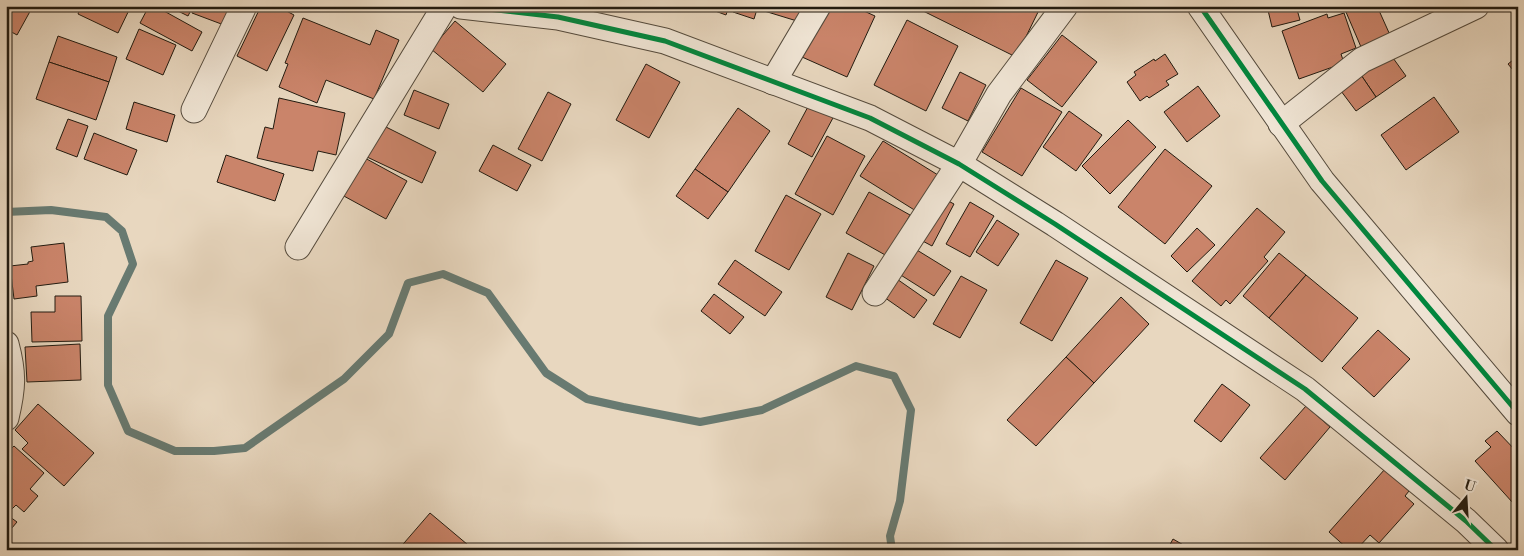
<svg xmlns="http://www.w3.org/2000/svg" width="1524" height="556" font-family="'Libre Bodoni',serif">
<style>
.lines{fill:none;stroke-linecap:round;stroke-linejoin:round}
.stream{stroke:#687a71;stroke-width:8}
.building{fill:#ca846a;stroke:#221b10}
.minor-casing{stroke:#544a3c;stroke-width:27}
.minor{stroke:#f0e5d5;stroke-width:25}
.cycleway-casing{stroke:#f0e5d5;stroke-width:8}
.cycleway{stroke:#00873e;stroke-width:5}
</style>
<rect width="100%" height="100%" fill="#e8d7bf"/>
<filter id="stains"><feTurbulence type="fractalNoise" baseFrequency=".004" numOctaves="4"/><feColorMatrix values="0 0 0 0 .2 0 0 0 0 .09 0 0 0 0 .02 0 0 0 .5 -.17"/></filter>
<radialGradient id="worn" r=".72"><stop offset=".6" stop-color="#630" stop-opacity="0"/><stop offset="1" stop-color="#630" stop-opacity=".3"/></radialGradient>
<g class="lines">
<polyline class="stream" points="6,212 51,210 106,217 122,231 133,264 108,316 108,385 128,431 175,451 214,451 245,448 344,379 389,334 408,283 443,274 488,293 546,373 587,399 623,407 700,422 762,410 856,366 894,376 911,410 900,501 890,536 892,550"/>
</g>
<g class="building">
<polygon points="6,6 33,6 17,35 6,29"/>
<polygon points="81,6 131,6 118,33 78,14"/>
<polygon points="149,6 155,6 202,32 192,51 140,23"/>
<polygon points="168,6 193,6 188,16"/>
<polygon points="195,6 231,6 224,25 192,13"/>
<polygon points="261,6 277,6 294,15 267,71 237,56"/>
<polygon points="707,6 729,6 726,15 707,8"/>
<polygon points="735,6 758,6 754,19 733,12"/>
<polygon points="762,6 801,6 797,21 761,10"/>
<polygon points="825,6 853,6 875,16 847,77 802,57"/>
<polygon points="867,6 883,6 880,12"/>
<polygon points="913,6 1041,6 1016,57"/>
<polygon points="1267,6 1296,6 1300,20 1272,27"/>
<polygon points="1359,6 1377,6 1390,35 1361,47 1346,12"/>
<polygon points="1344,13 1356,48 1341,54 1344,63 1299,79 1282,31 1327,14 1328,18"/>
<polygon points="303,18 370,45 376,30 399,40 374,99 326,80 317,103 279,87 288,64 285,63"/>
<polygon points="907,20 958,46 926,111 874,85"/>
<polygon points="455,21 506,64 483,92 431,49"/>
<polygon points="139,29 176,45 163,75 126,59"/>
<polygon points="1062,35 1097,62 1062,107 1027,80"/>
<polygon points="58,36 117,57 109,82 49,62"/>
<polygon points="1388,51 1406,76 1376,97 1359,72"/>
<polygon points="1165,54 1178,74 1166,81 1169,85 1149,98 1147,96 1140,101 1127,82 1136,75 1134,72 1154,59 1155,61"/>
<polygon points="1518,56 1518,76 1508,64"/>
<polygon points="49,62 109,82 96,120 36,99"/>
<polygon points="646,64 680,82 649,138 616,120"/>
<polygon points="960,72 986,85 968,121 942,108"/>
<polygon points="1359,72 1376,97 1356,111 1338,87"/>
<polygon points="1198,86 1220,116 1187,142 1164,112"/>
<polygon points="1021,88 1062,112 1022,176 982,152"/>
<polygon points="414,90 449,104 439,129 404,115"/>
<polygon points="548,92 571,104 542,161 518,149"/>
<polygon points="1434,97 1459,132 1406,170 1381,135"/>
<polygon points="279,98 345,113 336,155 318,151 313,171 257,158 265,127 273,129"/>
<polygon points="134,102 175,115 167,142 126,129"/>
<polygon points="810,103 834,116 812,157 788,144"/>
<polygon points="738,108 770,131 728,192 695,169"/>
<polygon points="1069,111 1102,135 1076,171 1043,147"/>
<polygon points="68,119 88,126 77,157 56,149"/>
<polygon points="1128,120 1156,147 1110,194 1082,166"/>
<polygon points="382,125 436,152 422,183 367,157"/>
<polygon points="94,133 137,150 127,175 84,159"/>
<polygon points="827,136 865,156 833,215 795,194"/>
<polygon points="883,141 938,175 916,211 860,176"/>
<polygon points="493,145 531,165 517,191 479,171"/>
<polygon points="1165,149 1212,186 1165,244 1118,207"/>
<polygon points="226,155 284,174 275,201 217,182"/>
<polygon points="363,157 407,181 386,219 342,195"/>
<polygon points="695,169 728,192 708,219 676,196"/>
<polygon points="869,192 910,215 887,256 846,233"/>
<polygon points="786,195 821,214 789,270 755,251"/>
<polygon points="939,196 954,204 932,246 917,238"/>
<polygon points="970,202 994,216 970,257 946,244"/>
<polygon points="1257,208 1285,232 1264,257 1268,261 1230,304 1226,300 1221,306 1192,281"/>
<polygon points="997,220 1019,234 998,266 976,252"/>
<polygon points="1197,228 1215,245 1187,272 1171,256"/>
<polygon points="64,243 68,282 36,286 37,296 14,299 10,266 28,264 28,262 33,261 31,247"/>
<polygon points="912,247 951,271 934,296 896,272"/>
<polygon points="848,253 874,266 852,310 826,297"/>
<polygon points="1279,253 1306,275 1269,318 1243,296"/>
<polygon points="735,260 782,292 765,316 718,284"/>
<polygon points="1056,260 1088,278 1052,341 1020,323"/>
<polygon points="1306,275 1358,318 1322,362 1269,318"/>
<polygon points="961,276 987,290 960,338 933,324"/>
<polygon points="894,277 927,300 914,318 881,295"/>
<polygon points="714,294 744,317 730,334 701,311"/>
<polygon points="55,296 81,296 82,341 32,342 31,312 55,312"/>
<polygon points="1121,297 1149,324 1094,383 1066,357"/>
<polygon points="1378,330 1410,359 1374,397 1342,368"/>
<polygon points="80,344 81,380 27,382 25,347"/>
<polygon points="1066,357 1094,383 1036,446 1007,420"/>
<polygon points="1222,384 1250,405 1221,442 1194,421"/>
<polygon points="38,404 94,453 64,486 22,449 28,443 15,430"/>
<polygon points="1306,406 1330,427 1285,480 1260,458"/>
<polygon points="1497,431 1518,453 1518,499 1513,503 1475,461 1491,447 1485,441"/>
<polygon points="14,446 44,473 30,489 38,496 24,512 16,505 11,510 6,506 6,454"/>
<polygon points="1385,469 1409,491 1405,496 1414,504 1379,543 1370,535 1356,550 1349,550 1329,532"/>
<polygon points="430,513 474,550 398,550"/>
<polygon points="6,514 17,522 6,535"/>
<polygon points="1173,539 1192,550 1167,550"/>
</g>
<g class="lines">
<g class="minor-casing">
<g id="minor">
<polyline points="461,6 558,17 665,41 870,118 959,164 1055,224 1305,389 1466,521 1496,550"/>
<polyline points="1200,6 1322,181 1518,413"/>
<polyline points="773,82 818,6"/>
<polyline points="194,110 244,6"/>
<polyline points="1281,124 1362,60 1476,6"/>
<polyline points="298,247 445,6"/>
<polyline points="875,293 959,164 999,94 1065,6"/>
<path d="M6,344c8,30 7,44 0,74"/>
</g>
</g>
<use href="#minor" class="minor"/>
<g class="cycleway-casing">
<g id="cycleway">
<polyline points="461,6 558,17 665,41 870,118 959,164 1055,224 1305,389 1466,521 1496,550"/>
<polyline points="1200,6 1322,181 1518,413"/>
</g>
</g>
<use href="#cycleway" class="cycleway"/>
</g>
<rect width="1524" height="556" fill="none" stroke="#e8d7bf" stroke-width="25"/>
<rect x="8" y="8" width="1509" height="541" fill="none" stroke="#221b10" stroke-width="2.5"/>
<rect x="12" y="12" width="1499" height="531" fill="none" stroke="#221b10"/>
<g transform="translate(1466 498) rotate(18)" stroke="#f0e5d5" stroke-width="4" paint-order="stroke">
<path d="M0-4L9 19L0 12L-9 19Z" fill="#221b10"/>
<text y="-8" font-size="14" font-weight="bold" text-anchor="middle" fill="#221b10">U</text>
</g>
<rect width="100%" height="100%" filter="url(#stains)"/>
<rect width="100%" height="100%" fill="url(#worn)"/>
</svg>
